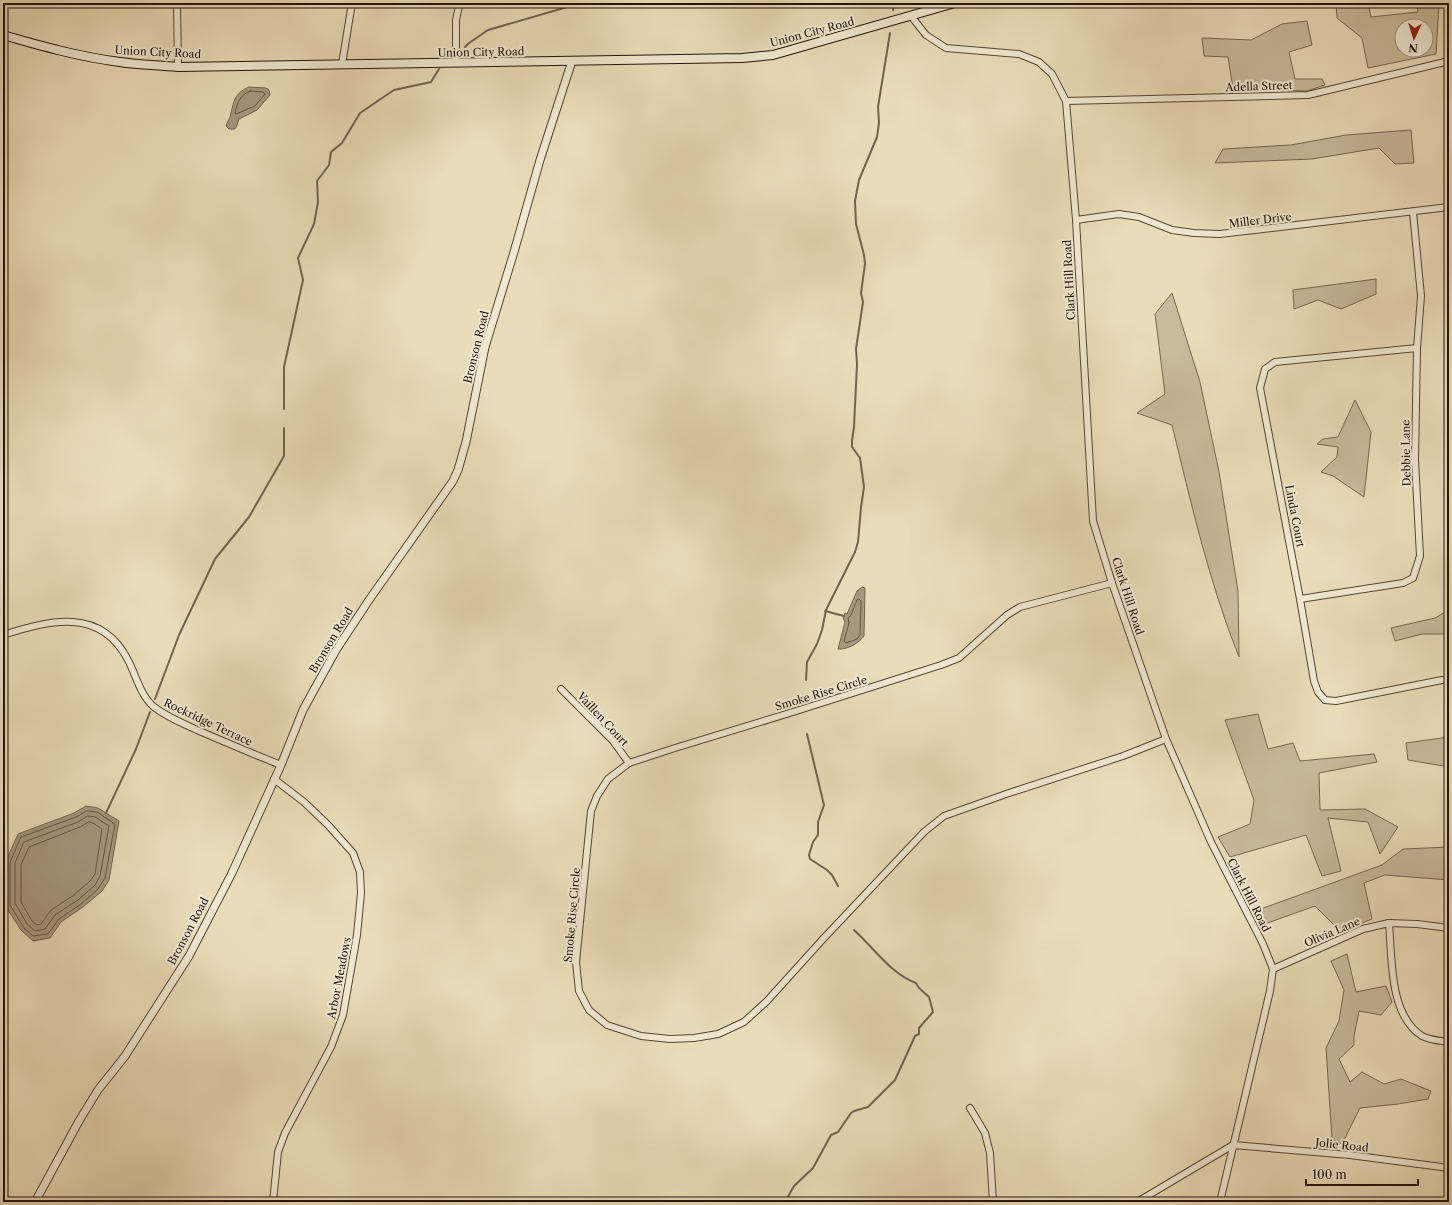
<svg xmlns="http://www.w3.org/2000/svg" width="1452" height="1205" font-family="'Libre Caslon Text',serif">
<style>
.green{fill:#c8ba9b;stroke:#766653;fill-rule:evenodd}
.water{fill:#a6987e;stroke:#726350}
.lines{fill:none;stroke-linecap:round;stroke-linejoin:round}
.shore{stroke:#645644;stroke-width:1}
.stream{stroke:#726350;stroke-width:2}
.minor-casing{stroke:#554536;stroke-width:8}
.tertiary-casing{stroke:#554536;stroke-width:9}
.secondary-casing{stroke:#23130b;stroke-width:10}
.minor{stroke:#f1e8d2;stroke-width:6}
.tertiary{stroke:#f1e8d2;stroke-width:7}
.secondary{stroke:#f1e8d2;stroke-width:8}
.labels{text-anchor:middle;stroke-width:4;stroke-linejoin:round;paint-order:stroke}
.street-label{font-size:11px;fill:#23130b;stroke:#f1e8d2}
</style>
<rect width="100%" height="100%" fill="#eadcb9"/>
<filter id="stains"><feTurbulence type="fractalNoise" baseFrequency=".005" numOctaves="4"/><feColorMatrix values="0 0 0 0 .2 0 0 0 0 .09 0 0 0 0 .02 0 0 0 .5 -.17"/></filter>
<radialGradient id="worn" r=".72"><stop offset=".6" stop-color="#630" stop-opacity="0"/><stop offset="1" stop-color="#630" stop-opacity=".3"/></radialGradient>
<g class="green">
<path d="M1336,3h32l3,14 47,-5 -1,-9h22l-3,51 -68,14 -6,-30 -25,-20zM1402,26h24v24h-24z"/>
<polygon points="1307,21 1312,45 1289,52 1295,79 1322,79 1325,85 1307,91 1233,89 1228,57 1204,56 1202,38 1251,40 1282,24"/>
<polygon points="1411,130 1414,163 1395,164 1379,148 1312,159 1215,163 1223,149 1291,145 1346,135"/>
<polygon points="1376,279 1376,294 1341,309 1318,300 1294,309 1293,290"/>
<path d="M1172,293l28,89 19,90 19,119 1,66c-30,-75 -48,-154 -67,-232l-35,-12 28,-19 -10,-80z"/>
<polygon points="1355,400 1371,432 1364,497 1333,476 1321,472 1337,457 1338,447 1317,444 1323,439 1338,437"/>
<polygon points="1449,610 1449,634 1422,634 1395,641 1391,628 1435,618"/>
<polygon points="1258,714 1268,749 1293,743 1300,761 1374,754 1377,762 1319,773 1320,810 1365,809 1398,827 1380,854 1368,822 1328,818 1341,871 1322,876 1306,835 1230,857 1218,837 1250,824 1254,800 1225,720"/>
<polygon points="1449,737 1449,767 1408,760 1406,743"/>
<polygon points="1449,847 1449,880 1385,875 1364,883 1372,919 1341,932 1315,906 1262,925 1258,910 1382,865 1403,849"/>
<polygon points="1347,954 1356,992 1386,986 1392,1002 1381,1015 1359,1011 1354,1036 1354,1045 1339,1059 1350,1082 1362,1072 1384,1084 1401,1079 1431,1091 1428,1099 1398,1104 1360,1108 1342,1144 1332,1139 1326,1048 1339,1021 1344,990 1331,961"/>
</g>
<g class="water">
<path d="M249,87l17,1 3,2 1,5 -13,15 -18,9 -2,6 -2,4h-6l-3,-3c1,-4 3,-6 4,-9 4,-15 3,-23 19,-30z"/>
<path d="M862,587l3,1 -1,48c-5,7 -17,14 -26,13l7,-27 -2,-4 2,-5 2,1 10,-23z"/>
<polygon points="86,806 98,808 119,821 109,880 102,891 83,907 61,922 50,938 33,941 21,930 6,907 6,861 18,834 74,813"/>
</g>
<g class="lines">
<g class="shore">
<path d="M250,91l13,1 2,2 -10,12 -19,8 -1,-1c2,-10 5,-18 15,-22z"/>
<polygon points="859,599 861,601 860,635 857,639 846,643 844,641 849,623 848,618 851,615 857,600"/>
<polygon points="87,811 97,812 115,824 105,878 98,889 81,904 59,919 48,934 33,936 24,928 10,905 10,862 21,837 76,817"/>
<polygon points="88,816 95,817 109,826 100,876 95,885 78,900 55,915 45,929 35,931 27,924 15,903 15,863 24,842 78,822"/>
<polygon points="89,822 93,823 102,829 95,874 90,881 74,895 51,910 41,924 37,925 32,921 21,902 21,865 29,847 80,827"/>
</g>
<g class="stream">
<polyline points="893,10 894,3"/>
<polyline points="465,47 469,43 488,30 581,3"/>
<polyline points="284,409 284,367 303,280 298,258 314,224 318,202 317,181 329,165 331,152 342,143 360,113 394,90 431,82 439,69"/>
<polyline points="825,611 844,616"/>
<polyline points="806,680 807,662 817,644 822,630 826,610 855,552 858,542 861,507 864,487 860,458 852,447 852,441 854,427 857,364 856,349 863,302 861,293 865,264 864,255 856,224 855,201 859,180 877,137 879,123 878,107 890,33"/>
<polyline points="155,699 179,635 215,559 249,517 284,456 284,428"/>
<polyline points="807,734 824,805 818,822 818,835 813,842 809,855 810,859 827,870 832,875 838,886"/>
<polyline points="106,813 136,749 150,712"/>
<path d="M785,1202l9,-16 19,-18 18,-33 7,-3 13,-19 3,-2 14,-4 27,-27 20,-44 4,-2v-6l14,-16 -4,-15 -10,-9 -3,-5c-25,-9 -42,-35 -62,-53"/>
</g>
<g class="minor-casing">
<g id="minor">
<polyline points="177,3 178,67"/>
<polyline points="911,16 926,35 946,48 1019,54 1039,62 1052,74 1066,101 1076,220 1093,521 1112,583 1166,739 1211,842 1263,944 1273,969 1270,991 1220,1202"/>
<polyline points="456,63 456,20 459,6 463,3"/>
<polyline points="342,64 352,3"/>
<polyline points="1066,101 1308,95 1449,61"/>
<polyline points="1076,220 1119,214 1139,217 1172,230 1194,233 1220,234 1449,207"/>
<polyline points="1417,348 1275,362 1265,369 1260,388 1300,599 1314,681 1318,692 1325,700 1336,701 1442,680"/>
<polyline points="1112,583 1020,607 1007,615 959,658 941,665 793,712 675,748 629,763 608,779 597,796 591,811 576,962 579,991 589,1010 607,1025 641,1036 670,1039 694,1038 718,1034 744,1022 767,1001 823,939 924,832 944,816 1009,793 1123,756 1166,739"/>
<polyline points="1300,599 1403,583 1413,578 1420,556 1415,460 1417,348 1421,296 1413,212"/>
<path d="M3,635c47,-15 98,-28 125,25 8,15 12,35 26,47 13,10 28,16 43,23 28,12 56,24 84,35"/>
<polyline points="561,689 613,741 629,763"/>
<path d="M1389,923c3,35 0,92 33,113 7,4 19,5 27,6"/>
<polyline points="1273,969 1363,929 1389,923 1417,924 1449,928"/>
<polyline points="970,1108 985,1133 990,1153 993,1202"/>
<polyline points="1233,1145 1350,1155 1449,1168"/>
<polyline points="273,1202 278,1152 285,1133 331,1047 343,1015 357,935 361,893 360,872 353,853 328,825 304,802 274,779"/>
<polyline points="1137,1202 1233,1145"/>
</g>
</g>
<g class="tertiary-casing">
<polyline id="tertiary" points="35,1202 79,1121 98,1090 125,1056 189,956 232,873 281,765 303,710 336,650 369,600 453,481 458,470 466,442 485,347 514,252 540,160 572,61"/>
</g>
<g class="secondary-casing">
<path id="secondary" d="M3,35c38,11 77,22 117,27 19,3 38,3 58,5l564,-9 31,-3 182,-52"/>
</g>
<use href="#minor" class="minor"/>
<use href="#tertiary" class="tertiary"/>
<use href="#secondary" class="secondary"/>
</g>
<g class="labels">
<g class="street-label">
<text transform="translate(812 32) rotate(-15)" y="4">Union City Road</text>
<text transform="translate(158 52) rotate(3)" y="4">Union City Road</text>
<text transform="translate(481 52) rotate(-1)" y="4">Union City Road</text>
<text transform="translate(1259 86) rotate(-2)" y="4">Adella Street</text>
<text transform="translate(1260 220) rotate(-7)" y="4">Miller Drive</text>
<text transform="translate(1069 280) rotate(-93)" y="4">Clark Hill Road</text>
<text transform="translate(476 347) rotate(-76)" y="4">Bronson Road</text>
<text transform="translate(1406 453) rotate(-91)" y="4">Debbie Lane</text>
<text transform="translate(1295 516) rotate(79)" y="4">Linda Court</text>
<text transform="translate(1128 596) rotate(72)" y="4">Clark Hill Road</text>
<text transform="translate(331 640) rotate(-59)" y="4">Bronson Road</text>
<text transform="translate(821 693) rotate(-17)" y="4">Smoke Rise Circle</text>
<text transform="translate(603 719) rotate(47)" y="4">Vaillen Court</text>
<text transform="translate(208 722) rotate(25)" y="4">Rockridge Terrace</text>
<text transform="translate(1249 895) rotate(63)" y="4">Clark Hill Road</text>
<text transform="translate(572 915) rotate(-85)" y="4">Smoke Rise Circle</text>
<text transform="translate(188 931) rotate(-62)" y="4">Bronson Road</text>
<text transform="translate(1332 932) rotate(-23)" y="4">Olivia Lane</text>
<text transform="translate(339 978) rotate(-79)" y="4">Arbor Meadows</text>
<text transform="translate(1342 1145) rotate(6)" y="4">Jolie Road</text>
</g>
</g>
<rect width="1452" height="1205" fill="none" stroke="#eadcb9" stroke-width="16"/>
<rect x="4" y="4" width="1444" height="1197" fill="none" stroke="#23130b" stroke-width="2"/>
<rect x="8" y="8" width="1436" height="1189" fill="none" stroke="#23130b"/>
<g transform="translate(1414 38) rotate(184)"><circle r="19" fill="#f1e8d2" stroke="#9f9382"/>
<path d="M0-3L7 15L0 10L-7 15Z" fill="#8f2418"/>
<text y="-6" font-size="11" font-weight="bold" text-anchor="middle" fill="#23130b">N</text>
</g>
<path d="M1306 1179v6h112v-6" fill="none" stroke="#23130b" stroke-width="2"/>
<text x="1312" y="1179" font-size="12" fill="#23130b" stroke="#f1e8d2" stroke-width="3" paint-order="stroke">100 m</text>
<rect width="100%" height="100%" filter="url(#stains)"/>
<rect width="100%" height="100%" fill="url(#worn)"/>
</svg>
